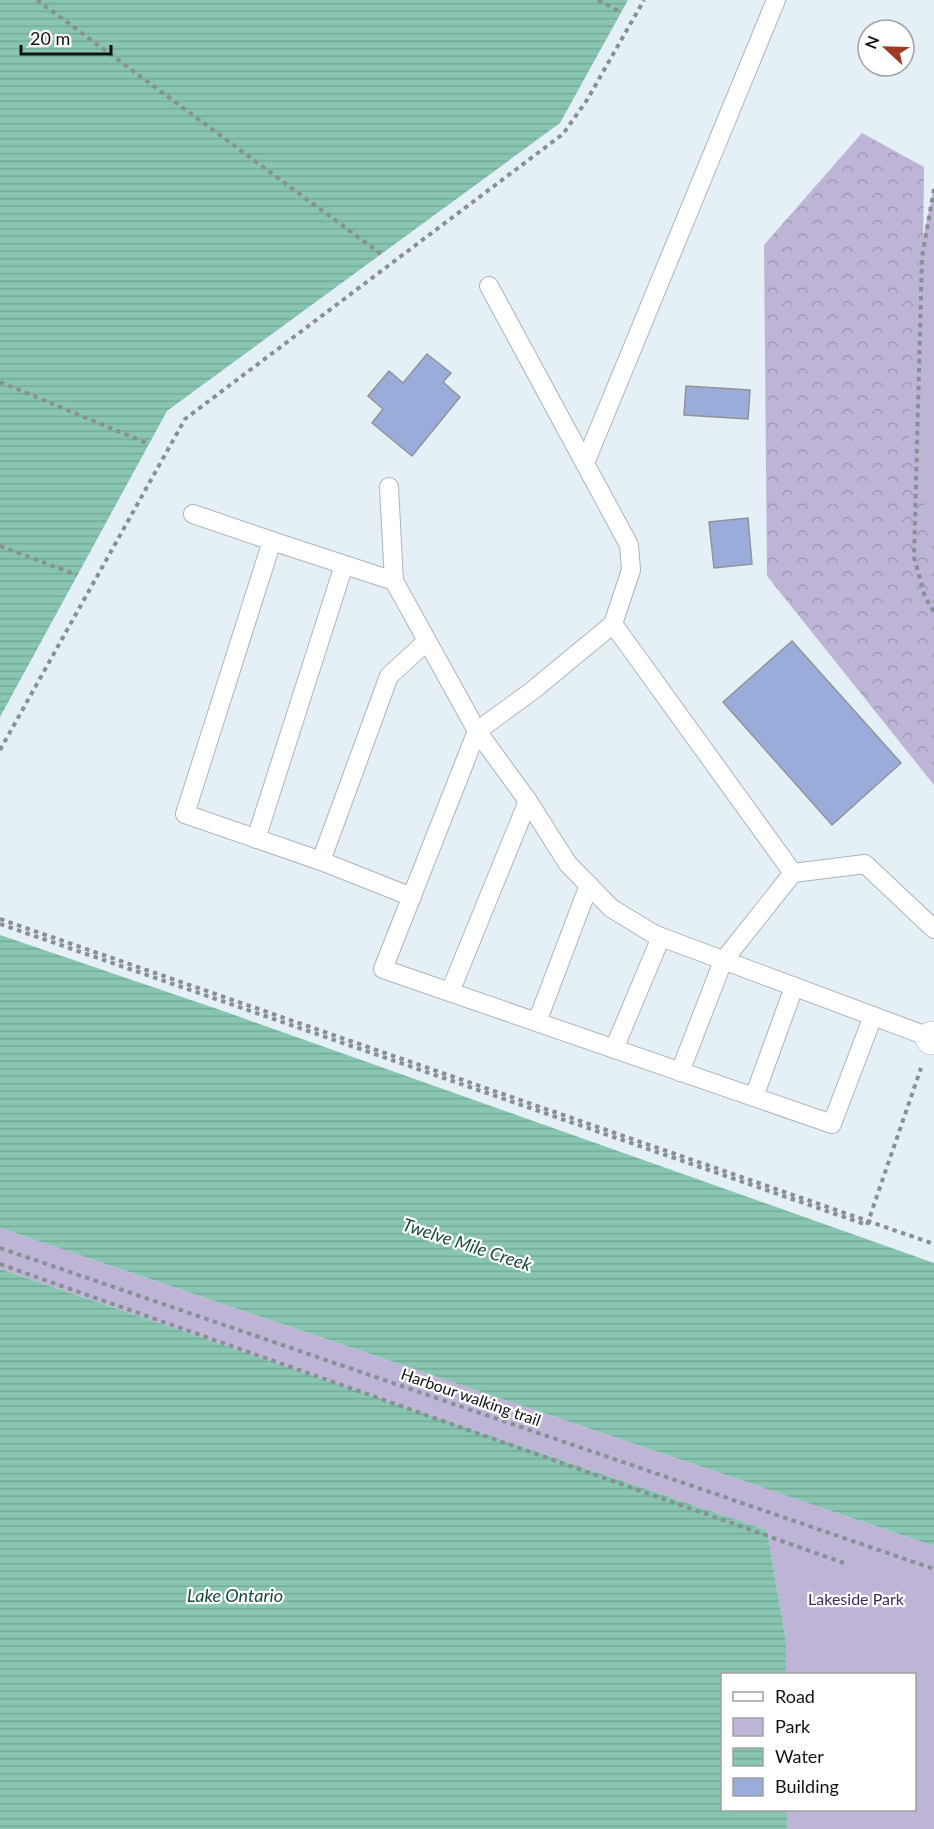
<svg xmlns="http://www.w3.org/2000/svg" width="934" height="1829" font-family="Lato,sans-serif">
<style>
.forest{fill:url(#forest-crowns)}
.park{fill:#beb4d6}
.water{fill:url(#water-rules)}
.building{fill:#9aadda;stroke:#90939c;stroke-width:1.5}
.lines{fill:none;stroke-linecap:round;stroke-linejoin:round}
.service-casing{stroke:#acb5bc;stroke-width:20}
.minor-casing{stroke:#acb5bc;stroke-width:34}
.path{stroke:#899095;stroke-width:4;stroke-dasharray:4.5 4.5;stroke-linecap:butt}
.service{stroke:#fff;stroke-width:18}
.minor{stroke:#fff;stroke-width:33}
.labels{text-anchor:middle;stroke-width:4.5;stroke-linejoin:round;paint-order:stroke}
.street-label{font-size:16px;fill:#101315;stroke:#fff}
.park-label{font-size:16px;fill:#3f2862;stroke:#fff}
.water-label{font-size:18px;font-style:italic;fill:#174b3e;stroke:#fff}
</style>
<defs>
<pattern id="forest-crowns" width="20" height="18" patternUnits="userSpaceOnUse" patternTransform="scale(1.5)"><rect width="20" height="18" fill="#beb4d6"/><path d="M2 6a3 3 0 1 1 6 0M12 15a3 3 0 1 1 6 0" fill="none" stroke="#a29ab7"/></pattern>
<pattern id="water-rules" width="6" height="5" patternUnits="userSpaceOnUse" patternTransform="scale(1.5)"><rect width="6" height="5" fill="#88c6b2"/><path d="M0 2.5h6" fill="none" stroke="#74a998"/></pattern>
</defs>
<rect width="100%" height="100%" fill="#e5eff6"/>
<polygon class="forest" points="862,133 924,167 921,433 934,500 934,785 767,576 764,245"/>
<g class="park">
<polygon points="934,188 934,535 908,450 919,257"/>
<polygon points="0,1228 934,1546 934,1829 787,1829 787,1810 914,1810 914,1674 786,1674 786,1641 767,1530 0,1269"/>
</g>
<g class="water">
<polygon points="0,0 628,0 560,123 167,411 0,717"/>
<polygon points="0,935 226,1012 934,1263 934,1546 0,1228"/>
<polygon points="0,1269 767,1530 786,1641 786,1674 722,1674 722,1810 787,1810 787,1829 0,1829"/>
</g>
<g class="building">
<polygon points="427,354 451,373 443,382 460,397 412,456 372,423 383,409 368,396 389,371 403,383"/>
<polygon points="686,386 750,390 748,419 684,415"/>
<polygon points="748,518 752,564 714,568 709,522"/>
<polygon points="792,641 901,763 832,825 723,702"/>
</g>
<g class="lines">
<g class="service-casing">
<g id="service">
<polyline points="489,286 629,545 631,570 613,624 532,691 477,731 383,969 832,1124 873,1016"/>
<polyline points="585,463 776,0"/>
<polyline points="389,487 394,581 477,731 528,801 568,864 611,908 652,933 661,937 932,1038"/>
<polyline points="193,514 272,541 185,814 321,861 389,676 426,642"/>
<polyline points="272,541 394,581"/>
<polyline points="613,624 793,873 865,864 934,929"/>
<polyline points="256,839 344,565"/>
<polyline points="321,861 412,897"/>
<polyline points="450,992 528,801"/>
<polyline points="537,1022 589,885"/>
<polyline points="614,1049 661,937"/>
<polyline points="680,1072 723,961 793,873"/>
<polyline points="754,1097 794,987"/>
</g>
</g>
<g class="minor-casing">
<polyline id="minor" points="932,1038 934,1038"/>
</g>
<g class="path">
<polyline points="37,0 381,254"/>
<polyline points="598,0 621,12"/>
<polyline points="934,189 922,257 914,557 925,597 934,612"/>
<polyline points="0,382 149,444"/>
<polyline points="0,546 77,575"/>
<polyline points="0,750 185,419 563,134 587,100 644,0"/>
<polyline points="0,919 934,1244"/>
<polyline points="0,924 867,1225 921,1068"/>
<polyline points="0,1248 934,1569"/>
<polyline points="0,1264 844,1563"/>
</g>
<use href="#service" class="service"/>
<use href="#minor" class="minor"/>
</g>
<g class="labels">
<g class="street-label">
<text transform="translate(471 1397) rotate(19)" y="6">Harbour walking trail</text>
</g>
<g class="park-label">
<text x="856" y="1605">Lakeside Park</text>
</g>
<g class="water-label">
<text transform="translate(467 1245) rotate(18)" y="6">Twelve Mile Creek</text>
<text x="235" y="1602">Lake Ontario</text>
</g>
</g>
<rect x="721" y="1673" width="195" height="138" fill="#ffffff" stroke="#9fa1a1" stroke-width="1.5"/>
<rect x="733" y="1692" width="30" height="9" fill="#ffffff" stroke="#9fa1a1" stroke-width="1.5"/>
<text x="775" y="1703" font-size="18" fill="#101315">Road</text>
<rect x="733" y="1718" width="30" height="18" fill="#beb4d6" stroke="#9fa1a1" stroke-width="1.5"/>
<text x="775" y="1733" font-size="18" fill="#101315">Park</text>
<rect x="733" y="1748" width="30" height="18" fill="url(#water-rules)" stroke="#9fa1a1" stroke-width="1.5"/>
<text x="775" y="1763" font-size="18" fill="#101315">Water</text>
<rect x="733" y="1778" width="30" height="18" fill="#9aadda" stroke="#9fa1a1" stroke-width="1.5"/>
<text x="775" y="1793" font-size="18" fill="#101315">Building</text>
<g transform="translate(886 48) rotate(292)"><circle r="28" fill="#ffffff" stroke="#9fa1a1" stroke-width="1.5"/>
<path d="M0-4.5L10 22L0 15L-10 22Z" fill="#a13821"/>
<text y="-9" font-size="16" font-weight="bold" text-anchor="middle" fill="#101315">N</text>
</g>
<path d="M21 45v9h90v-9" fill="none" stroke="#101315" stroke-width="3"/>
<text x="30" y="45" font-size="18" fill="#101315" stroke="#ffffff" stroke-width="4.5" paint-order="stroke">20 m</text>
</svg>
